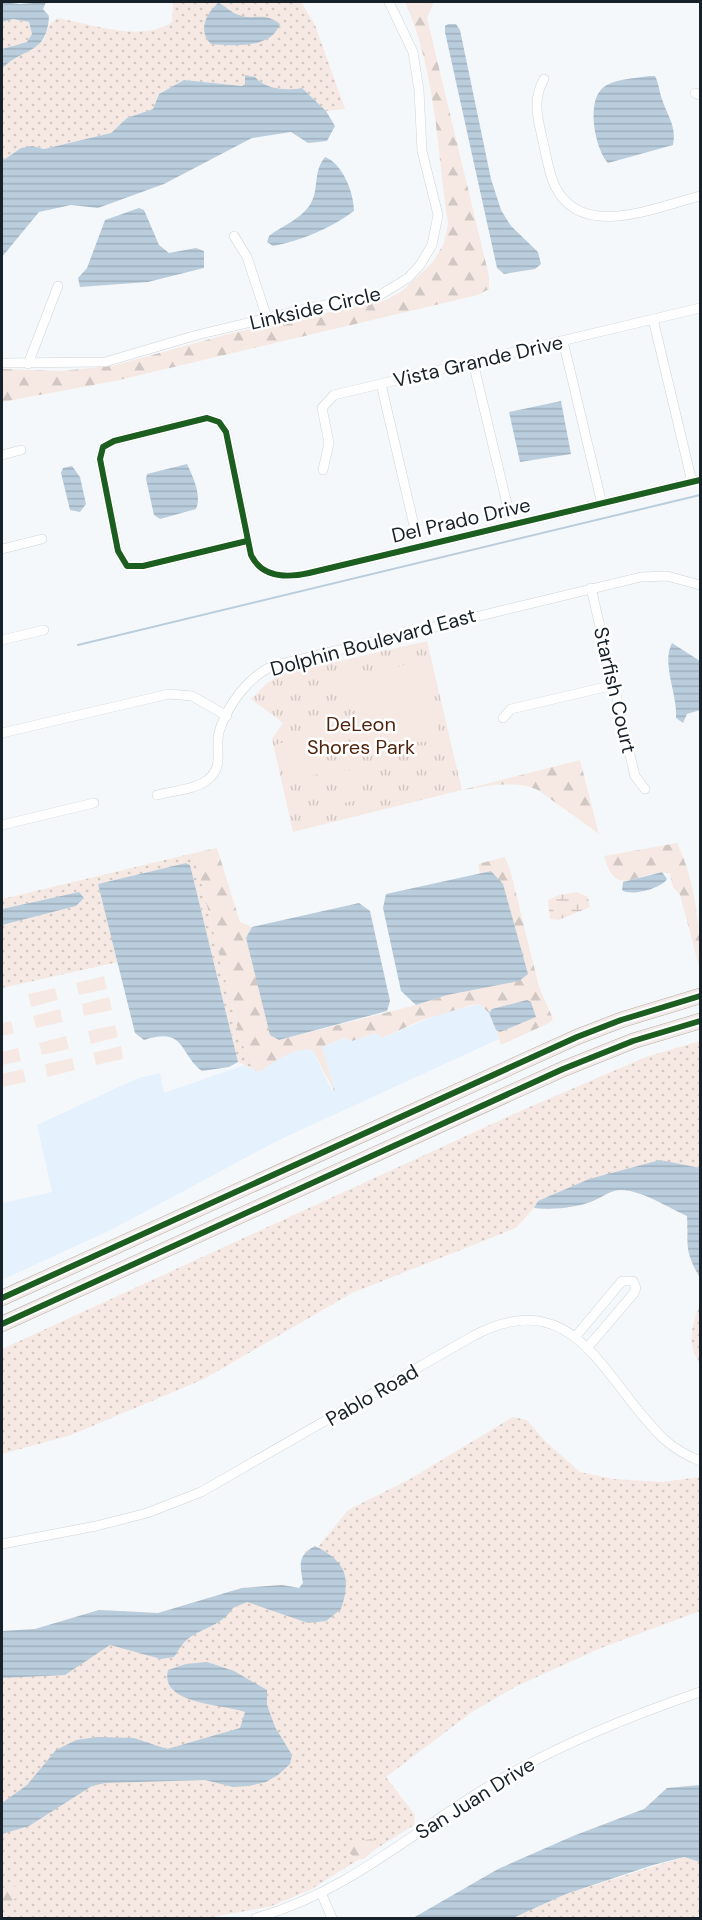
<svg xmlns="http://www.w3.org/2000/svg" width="702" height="1920" font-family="'DM Sans',sans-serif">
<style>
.built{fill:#e5f2fd}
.grass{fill:url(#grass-dots)}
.forest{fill:url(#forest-firs)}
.wetland{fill:url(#wetland-marsh)}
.park{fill:url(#park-tufts)}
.pitch{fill:#f6e9e3}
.water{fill:url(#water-rules)}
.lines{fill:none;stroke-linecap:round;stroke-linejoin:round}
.stream{stroke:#bacddd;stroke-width:2}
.minor-casing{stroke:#ced5da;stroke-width:10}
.primary-casing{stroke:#b7aeab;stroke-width:16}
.minor{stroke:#fefefe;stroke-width:9}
.primary{stroke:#f1eae7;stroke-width:15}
.cycleway-casing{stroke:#fff;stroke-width:10}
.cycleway{stroke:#1b5e20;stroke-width:6}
.labels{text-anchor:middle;stroke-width:5;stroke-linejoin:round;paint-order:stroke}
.street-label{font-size:20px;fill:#16212a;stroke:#fff}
.park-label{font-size:20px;fill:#4f240e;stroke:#fff}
</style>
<defs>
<pattern id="grass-dots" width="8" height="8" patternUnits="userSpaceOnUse" patternTransform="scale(1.5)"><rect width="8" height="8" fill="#f6e9e3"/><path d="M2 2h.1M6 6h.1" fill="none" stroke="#d2c8c3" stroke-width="1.8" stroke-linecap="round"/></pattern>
<pattern id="forest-firs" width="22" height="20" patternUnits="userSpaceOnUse" patternTransform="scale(1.5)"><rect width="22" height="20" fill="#f6e9e3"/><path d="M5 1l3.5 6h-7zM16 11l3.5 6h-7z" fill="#d2c8c3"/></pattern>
<pattern id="wetland-marsh" width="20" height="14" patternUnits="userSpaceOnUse" patternTransform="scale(1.5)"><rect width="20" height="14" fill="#f6e9e3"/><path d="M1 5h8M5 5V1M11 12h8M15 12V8" fill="none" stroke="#d2c8c3"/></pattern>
<pattern id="park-tufts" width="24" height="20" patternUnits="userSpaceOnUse" patternTransform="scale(1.5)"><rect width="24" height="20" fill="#f6e9e3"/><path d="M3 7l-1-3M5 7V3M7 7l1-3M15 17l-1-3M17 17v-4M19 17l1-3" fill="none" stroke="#d2c8c3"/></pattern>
<pattern id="water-rules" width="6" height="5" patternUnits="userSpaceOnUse" patternTransform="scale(1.5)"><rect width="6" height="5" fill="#bacddd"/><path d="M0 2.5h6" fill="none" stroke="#9fb0be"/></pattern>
</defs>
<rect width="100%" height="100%" fill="#f5f8fa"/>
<polygon class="built" points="479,1004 489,1013 499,1039 277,1141 113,1229 2,1280 2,1203 52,1192 37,1125 138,1078 160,1073 164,1093 244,1065 259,1072 282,1055 302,1049 312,1049 333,1093 322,1047 344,1038 352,1041 376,1033 382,1038 439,1014"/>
<g class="grass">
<path d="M173,2h128l14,23 30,84 -19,2 -24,-23c-16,3 -37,1 -47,-11l-13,9 -58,-6 -25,14 -6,15 -26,9 -16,15 -67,16 -12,-3 -11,2 -19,13 1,-95 41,-26 5,-15 8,-7c35,6 84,25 115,4z"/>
<polygon points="13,19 29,22 32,34 27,42 2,49 2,22"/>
<path d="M194,853l47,189c6,12 14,18 18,30l-21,-10 -48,-197 -4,-2 -88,21 20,78 -116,26v-63l74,-19 3,-14 -77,17v-10z"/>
<path d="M700,1041v237c-17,-30 -11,-31 -13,-62 -21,-9 -47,-28 -71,-26 -7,1 -15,7 -21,10 -17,8 -43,10 -61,8l-18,20 -164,65 -148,86 -133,56 -69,19v-105l516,-237 128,-55z"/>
<path d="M700,1301v63c-15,-24 -7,-37 0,-63z"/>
<polygon points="513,1417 527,1420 545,1441 580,1472 613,1479 662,1482 700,1477 700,1611 601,1648 517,1686 472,1712 386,1777 415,1815 414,1825 310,1890 269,1907 206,1918 2,1918 2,1631 35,1629 99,1610 158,1613 242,1588 282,1585 300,1588 303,1583 302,1561 305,1551 318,1547 348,1510 410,1479"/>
<polygon points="684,1857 700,1862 700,1918 513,1918 566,1894"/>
</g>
<g class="forest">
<path d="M405,2h29l-7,16 62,258v13l-11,6 -363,86 -113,21v-33l59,2 51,-5 120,-33 154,-33 16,-9 31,-29 11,-19 4,-19c-11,-75 -12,-153 -43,-222z"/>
<path d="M580,760l19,74 -61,-44c-25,-11 -51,-3 -76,0z"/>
<path d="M677,843c19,40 23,83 23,127l-20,-75 -7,-8 -3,-14c-32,-5 -53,30 -66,-17z"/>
<path d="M217,848l23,74 12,5 -6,12 33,101 137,-35 31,-10 45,-124 -12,2 -2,-9 27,-7 6,16 28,114 14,32 -4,4 -48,22 -5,-15 4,2 -8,-23 -3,4 -10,-9 -7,1 -50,15 -40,18 -6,-5 -24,8 -8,-3 -22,9 14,47 -24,-45c-23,0 -35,12 -53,23 -4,-12 -12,-18 -18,-30l-47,-189z"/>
<polygon points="371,1839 377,1842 377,1847 364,1859 355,1859 348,1851 359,1841"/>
<polygon points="18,1886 19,1896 2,1907 2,1888"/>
</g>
<polygon class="wetland" points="577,892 588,897 590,907 559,920 550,919 548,900 559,895"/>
<polygon class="park" points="427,641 462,790 293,832 272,739 283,723 251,699 267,683 283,674"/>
<g class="pitch">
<path d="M416,662l7,5 17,73c-48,8 -85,-9 -96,-59z"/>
<polygon points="319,735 327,772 285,782 277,744"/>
<polygon points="358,768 365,798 344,803 337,773"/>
<polygon points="104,976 107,989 79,995 76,983"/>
<polygon points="55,988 58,1000 31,1007 28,994"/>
<polygon points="109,997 112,1010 84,1016 82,1004"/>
<polygon points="60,1009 63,1022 36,1028 33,1016"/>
<polygon points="11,1021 14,1033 2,1036 2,1023"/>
<polygon points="115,1025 118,1037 91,1044 88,1031"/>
<polygon points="66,1036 69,1049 42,1055 39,1043"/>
<polygon points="121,1046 123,1059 96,1065 93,1053"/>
<polygon points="18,1048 21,1061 2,1065 2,1052"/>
<polygon points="72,1058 75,1070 47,1077 45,1064"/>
<polygon points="23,1069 26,1082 2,1087 2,1074"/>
</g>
<g class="water">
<path d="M2,2l18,2 26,-2 -3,7 6,7c-2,40 -27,31 -47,53v-20l25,-7 5,-8 -3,-12 -16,-3 -11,3z"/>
<path d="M218,3c8,3 13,10 21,12 15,6 24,-4 41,9 -9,25 -46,22 -69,20 -13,-13 -6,-29 7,-41z"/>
<polygon points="448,24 456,24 460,30 491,179 501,210 511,226 538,252 541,264 535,269 504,274 497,268 445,32 445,26"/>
<path d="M245,75l10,2c10,12 31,14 47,11l24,23 9,15 -8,15 -19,2 -17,-11 -39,6 -88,46 -66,24 -27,-3 -32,7 -37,45v-96l19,-13 11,-2 12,3 67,-16 16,-15 26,-9 6,-15 25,-14 58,6 3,-2z"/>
<path d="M649,76h6c4,8 4,15 7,23 5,16 15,28 11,46l-65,18c-13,-14 -24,-67 -1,-78 11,-6 29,-7 42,-9z"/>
<path d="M325,157c18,7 29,36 29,54 -23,17 -53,30 -81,35l-6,-4 2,-6c14,-11 33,-17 42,-33 8,-15 2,-32 14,-46z"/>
<polygon points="139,208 144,210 159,245 169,253 196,248 204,251 204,268 148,282 80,287 78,278 87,268 105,220"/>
<polygon points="561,401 571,454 520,462 509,412"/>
<path d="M187,464c6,13 15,31 9,45l-36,10 -6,-4 -8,-36 1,-5z"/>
<polygon points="72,466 80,477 86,504 80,512 70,510 61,473 63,468"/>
<path d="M672,643l28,18v49l-13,4 -4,9 -7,-5c2,-23 -15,-55 -4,-75z"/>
<path d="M186,863l4,2 48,197 -9,5 -27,4c-23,-17 -16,-45 -58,-31l-9,-7 -37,-149z"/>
<polygon points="491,871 503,884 528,974 519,981 447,995 416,1005 401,991 383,908 386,894"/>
<path d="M662,872l5,7c-5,9 -36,18 -45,11l1,-8z"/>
<polygon points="79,892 84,898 76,906 2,925 2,909"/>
<polygon points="359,903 370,911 390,1001 387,1011 279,1040 270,1035 246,938 252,927"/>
<polygon points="527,1000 531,1002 536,1017 500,1032 496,1030 489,1013 492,1009"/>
<path d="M660,1160l40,8v110c-17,-30 -11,-31 -13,-62 -18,-8 -54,-31 -73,-25 -7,2 -14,7 -21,10 -17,7 -42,9 -59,7l4,-7 51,-22z"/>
<path d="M315,1546c30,15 37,30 26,63l-15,12 -18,2 -61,-21 -14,6c-11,17 -28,19 -44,30 -6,4 -11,13 -15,19l-13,2 -51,-14 -45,30 -63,3v-47l33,-2 64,-19 59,3 84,-25 40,-3 17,3 4,-5c-3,-19 -6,-27 12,-37z"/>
<path d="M207,1662l27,9 33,19v15l8,22 17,28 -2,9 -12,11 -12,7 -17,4 -16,1 -28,-7 -100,3 -13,3 -63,40 -27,8v-31l25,-18 29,-35 20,-10 21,-3 37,1 33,11 73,-21 5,-16c-20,-8 -86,-7 -77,-42l18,-6z"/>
<polygon points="700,1785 700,1862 684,1857 653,1865 566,1894 513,1918 413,1918 498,1869 573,1836 644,1809 667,1788"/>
</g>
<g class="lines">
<polyline class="stream" points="78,645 700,495"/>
<g class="minor-casing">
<g id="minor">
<path d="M544,79c-13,22 -5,44 0,67 3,13 5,28 11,40 26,55 101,21 145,10"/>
<polyline points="695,93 700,95"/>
<polyline points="234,236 247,257 267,318"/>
<polyline points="653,319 692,482"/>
<polyline points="563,341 602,504"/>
<polyline points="473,362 512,525"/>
<polyline points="2,363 105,362 197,335 309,308 380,295 408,278 420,265 432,245 438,215 422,151 419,90 413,52 389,2"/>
<polyline points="28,364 58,286"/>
<polyline points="381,384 419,547"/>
<polyline points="2,455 21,450"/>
<polyline points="323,470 329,443 322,408 334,395 700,308"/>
<path d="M247,541l-104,25h-16l-9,-15 -18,-92 3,-12 11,-6 93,-23 12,4 7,10 25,123c11,23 35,23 58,18l391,-93"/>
<polyline points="2,549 42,539"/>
<polyline points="591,588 635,776 645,789"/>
<polyline points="2,640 44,630"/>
<polyline points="503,718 511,709 614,685"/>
<polyline points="2,733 169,694 192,696 227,716"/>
<path d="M157,795c15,-4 36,-5 49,-14 21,-15 7,-33 14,-52 9,-26 28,-51 52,-63l369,-89 26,-1 33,9"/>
<polyline points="2,825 94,803"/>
<polyline points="576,1336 622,1281 633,1281 636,1288 634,1293 588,1347"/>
<path d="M2,1544l94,-18 51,-13 54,-21 272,-156c104,-56 132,49 192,104 10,9 23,16 35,21"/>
<polyline points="322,1895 332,1918"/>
<path d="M256,1918c93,-27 152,-83 233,-132 66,-40 138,-69 211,-94"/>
</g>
</g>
<g class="primary-casing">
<g id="primary">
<polyline points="2,1298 577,1037 621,1020 700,996"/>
<polyline points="2,1324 563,1069 633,1041 700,1021"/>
</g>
</g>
<use href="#minor" class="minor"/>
<use href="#primary" class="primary"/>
<g class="cycleway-casing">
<g id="cycleway">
<path d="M247,541l-104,25h-16l-9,-15 -18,-92 3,-12 11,-6 93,-23 12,4 7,10 25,123c11,23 35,23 58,18l391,-93"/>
<polyline points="2,1298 577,1037 621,1020 700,996"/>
<polyline points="2,1324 563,1069 633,1041 700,1021"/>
</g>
</g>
<use href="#cycleway" class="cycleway"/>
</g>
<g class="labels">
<g class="street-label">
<text transform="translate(315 308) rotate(-13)" y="7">Linkside Circle</text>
<text transform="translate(478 361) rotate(-13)" y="7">Vista Grande Drive</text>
<text transform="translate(461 520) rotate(-13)" y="7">Del Prado Drive</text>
<text transform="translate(373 642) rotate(-15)" y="7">Dolphin Boulevard East</text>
<text transform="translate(615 690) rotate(77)" y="7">Starfish Court</text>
<text transform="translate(372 1395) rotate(-30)" y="7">Pablo Road</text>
<text transform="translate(475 1798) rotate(-32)" y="7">San Juan Drive</text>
</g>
<g class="park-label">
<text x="361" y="731">DeLeon<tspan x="361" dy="23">Shores Park</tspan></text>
</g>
</g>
<rect width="702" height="1920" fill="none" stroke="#16212a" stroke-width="6"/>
</svg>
